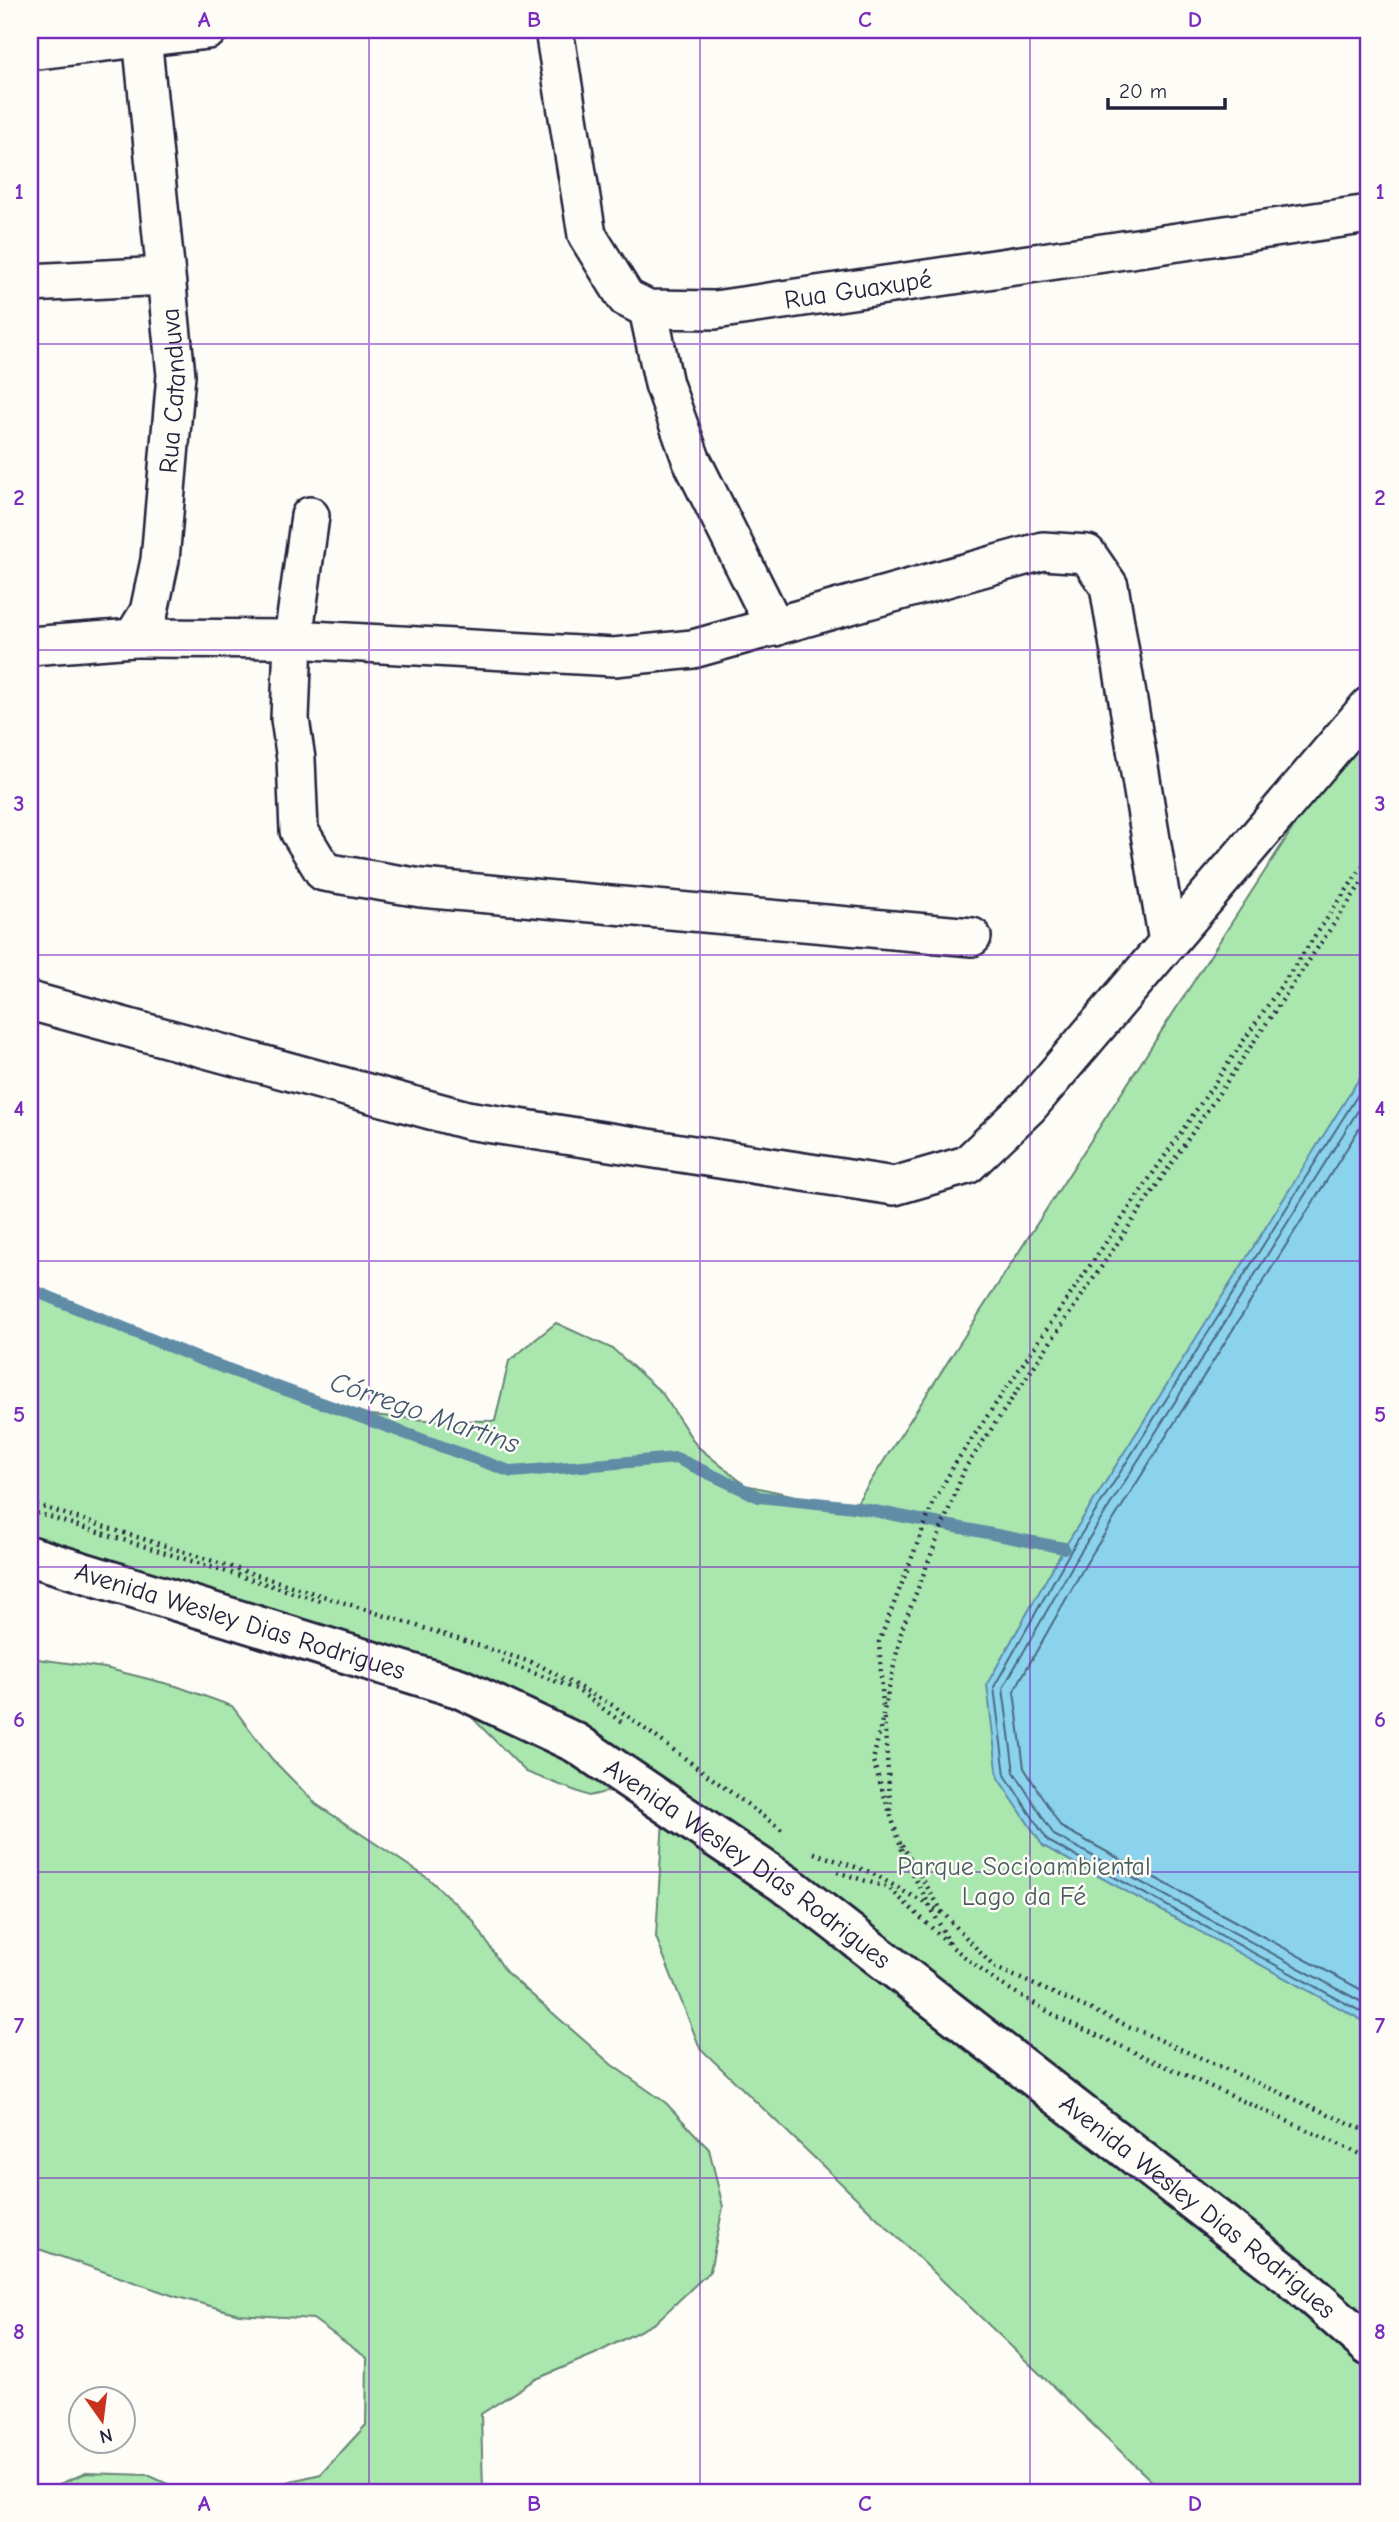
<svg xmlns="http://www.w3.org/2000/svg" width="1399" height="2522" font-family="'Comic Neue',sans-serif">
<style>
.green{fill:#a9e7ae;stroke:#668474;stroke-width:2}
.water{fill:#8bd3ed;stroke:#618ca6;stroke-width:2}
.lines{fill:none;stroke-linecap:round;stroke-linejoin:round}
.shore{stroke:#4c6982;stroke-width:2}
.stream{stroke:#618ca6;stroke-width:12}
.minor-casing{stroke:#22223b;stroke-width:42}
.tertiary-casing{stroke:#22223b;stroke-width:44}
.path{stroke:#22223b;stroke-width:4.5;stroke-dasharray:2 5;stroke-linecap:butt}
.minor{stroke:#fdfcf7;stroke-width:37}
.tertiary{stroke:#fdfcf7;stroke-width:38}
.grid{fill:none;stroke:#7b2cbf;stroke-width:2;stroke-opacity:0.55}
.labels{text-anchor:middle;stroke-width:5;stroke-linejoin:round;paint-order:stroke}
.street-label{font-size:26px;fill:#22223b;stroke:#fdfcf7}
.park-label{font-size:26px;fill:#4a5d5e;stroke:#fdfcf7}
.water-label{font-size:28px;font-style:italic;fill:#425770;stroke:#fdfcf7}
.neatline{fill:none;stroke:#7b2cbf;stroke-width:2.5}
.grid-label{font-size:23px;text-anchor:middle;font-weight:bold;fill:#7b2cbf}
</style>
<rect width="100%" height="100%" fill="#fdfcf7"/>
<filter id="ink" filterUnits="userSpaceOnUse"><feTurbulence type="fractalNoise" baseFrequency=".0143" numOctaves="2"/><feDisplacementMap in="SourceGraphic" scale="14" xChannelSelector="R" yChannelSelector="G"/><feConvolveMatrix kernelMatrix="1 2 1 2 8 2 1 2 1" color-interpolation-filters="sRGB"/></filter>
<g filter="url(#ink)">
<g class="green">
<polygon points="1369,710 1369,2492 1163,2492 700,2048 656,1937 664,1801 652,1781 589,1796 526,1772 416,1661 30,1535 30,1288 297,1394 359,1414 427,1420 495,1421 509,1361 556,1323 613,1349 662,1393 697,1446 745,1485 810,1499 813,1503 854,1507"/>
<polygon points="30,1658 105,1668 176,1686 232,1706 272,1759 316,1804 429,1879 472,1919 506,1972 612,2065 666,2103 709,2149 723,2207 710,2271 655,2323 595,2354 534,2380 481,2414 483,2492 244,2492 321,2474 366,2425 367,2358 313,2319 239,2314 174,2296 30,2246"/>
<polygon points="86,2473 148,2475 185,2492 40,2492"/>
</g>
<polygon class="water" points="1369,1063 1369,2024 1043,1846 998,1778 987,1684 1064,1548"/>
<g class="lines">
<g class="shore">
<polyline points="1369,1077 1070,1552 994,1687 1005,1775 1048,1841 1369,2016"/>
<polyline points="1369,1093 1078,1556 1003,1688 1014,1772 1054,1835 1369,2006"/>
<polyline points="1369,1113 1087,1562 1014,1691 1024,1768 1061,1827 1369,1994"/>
</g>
<polyline class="stream" points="30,1289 197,1358 512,1472 676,1458 759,1497 854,1507 1064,1548"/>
<g class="minor-casing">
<g id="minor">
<path id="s1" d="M554,30l33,205 39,63 22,11 67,1 654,-96"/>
<polyline points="30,51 208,30"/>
<polyline points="30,283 165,276"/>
<polyline points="648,309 664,384 691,459 775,627"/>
<polyline points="310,516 293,639 290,719 296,759 299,831 324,872 421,888 972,937"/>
<polyline points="133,638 293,639 614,657 693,649 1043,551 1087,554 1109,586 1168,942"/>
<path id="s2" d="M30,646l103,-8 16,-26 11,-52 16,-185 -34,-338"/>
<polyline points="30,1001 467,1120 894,1186 967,1165 1029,1106 1369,706"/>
</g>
</g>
<g class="tertiary-casing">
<g id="tertiary">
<path id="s3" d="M30,1556l429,132 117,55 218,147 497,387 78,69"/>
</g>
</g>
<g class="path">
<polyline points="1369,872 965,1468 902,1629 873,1761 905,1859 951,1946 994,1980 1061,2019 1369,2158"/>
<polyline points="30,1503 537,1664 614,1706 782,1830"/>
<polyline points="30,1511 324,1602"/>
<polyline points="502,1661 576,1689 624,1724"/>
<polyline points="883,1706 879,1642 934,1501 956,1462 1369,857"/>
<polyline points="884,1718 891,1811"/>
<polyline points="902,1845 943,1913 994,1967 1369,2132"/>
<polyline points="814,1853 870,1872 942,1913"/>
<polyline points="837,1872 889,1888 948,1943"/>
</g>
<use href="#minor" class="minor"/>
<use href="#tertiary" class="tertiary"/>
</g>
</g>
<path class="grid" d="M369,30v2462M700,30v2462M1030,30v2462M30,344h1339M30,650h1339M30,955h1339M30,1261h1339M30,1567h1339M30,1872h1339M30,2178h1339"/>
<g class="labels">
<g class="street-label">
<text dy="9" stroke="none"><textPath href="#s1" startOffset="518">Rua Guaxupé</textPath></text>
<text dy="9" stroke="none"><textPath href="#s2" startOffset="357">Rua Catanduva</textPath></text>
<text dy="9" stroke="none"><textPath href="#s3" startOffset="220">Avenida Wesley Dias Rodrigues</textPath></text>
<text dy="9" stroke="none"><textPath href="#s3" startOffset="788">Avenida Wesley Dias Rodrigues</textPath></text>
<text dy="9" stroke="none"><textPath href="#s3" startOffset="1354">Avenida Wesley Dias Rodrigues</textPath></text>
</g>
<g class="park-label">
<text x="1024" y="1875">Parque Socioambiental<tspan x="1024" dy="30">Lago da Fé</tspan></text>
</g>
<g class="water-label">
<text transform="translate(425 1412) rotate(19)" y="10">Córrego Martins</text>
</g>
</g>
<rect width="1399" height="2522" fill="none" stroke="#fdfcf7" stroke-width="77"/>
<g transform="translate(102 2420) rotate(166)"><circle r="33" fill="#fdfcf7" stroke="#a5a5ac" stroke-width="2"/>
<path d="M0-5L12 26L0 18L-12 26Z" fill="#c8321e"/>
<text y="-10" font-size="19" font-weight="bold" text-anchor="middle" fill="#22223b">N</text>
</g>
<path d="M1108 98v10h117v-10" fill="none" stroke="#22223b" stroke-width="3.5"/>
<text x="1119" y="98" font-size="21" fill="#22223b" stroke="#fdfcf7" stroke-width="5" paint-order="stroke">20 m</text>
<rect x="38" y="38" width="1322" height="2446" class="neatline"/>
<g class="grid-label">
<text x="204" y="27">A</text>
<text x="534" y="27">B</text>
<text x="865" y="27">C</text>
<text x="1195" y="27">D</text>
<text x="19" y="199">1</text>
<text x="1380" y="199">1</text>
<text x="19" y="505">2</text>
<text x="1380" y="505">2</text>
<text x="19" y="811">3</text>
<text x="1380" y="811">3</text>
<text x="19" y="1116">4</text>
<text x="1380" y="1116">4</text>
<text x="19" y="1422">5</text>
<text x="1380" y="1422">5</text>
<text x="19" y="1727">6</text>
<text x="1380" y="1727">6</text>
<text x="19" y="2033">7</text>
<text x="1380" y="2033">7</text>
<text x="19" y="2339">8</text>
<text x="1380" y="2339">8</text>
<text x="204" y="2511">A</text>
<text x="534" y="2511">B</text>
<text x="865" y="2511">C</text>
<text x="1195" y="2511">D</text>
</g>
</svg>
